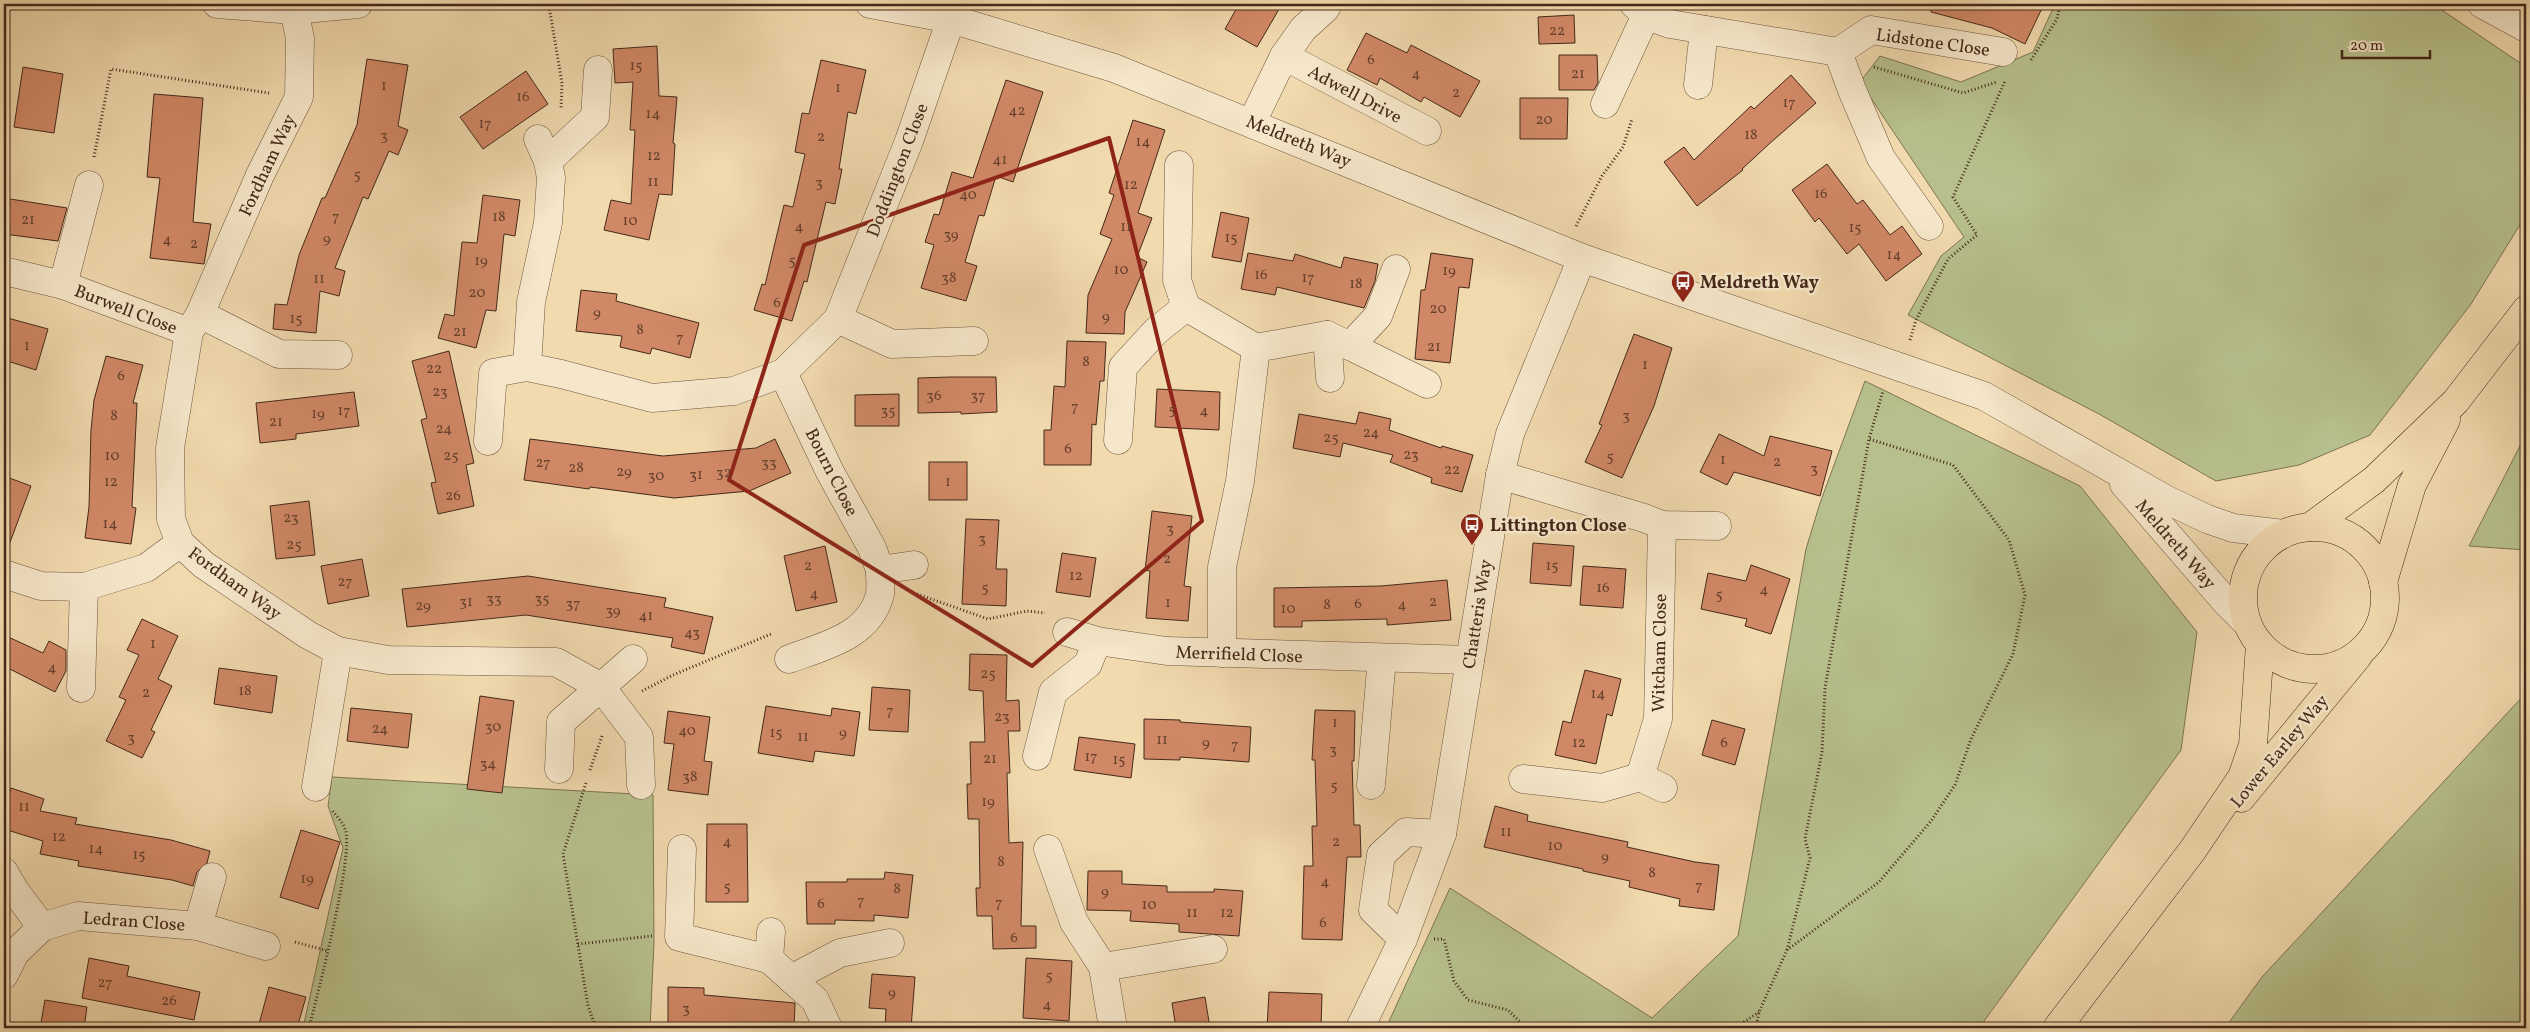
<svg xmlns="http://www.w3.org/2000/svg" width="2530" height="1032" font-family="Vollkorn,serif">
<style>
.green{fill:#b7c08c;stroke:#7e7453}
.building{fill:#d18866;stroke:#44281a}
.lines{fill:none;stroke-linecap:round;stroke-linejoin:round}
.minor-casing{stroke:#6f543f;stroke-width:29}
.major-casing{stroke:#44281a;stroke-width:29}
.path{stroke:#44281a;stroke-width:3;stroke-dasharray:1 2.5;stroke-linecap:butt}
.minor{stroke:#f6e7ca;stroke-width:28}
.major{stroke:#f1daae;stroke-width:28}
.marked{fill:none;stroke:#8f2418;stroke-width:4;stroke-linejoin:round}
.labels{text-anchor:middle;stroke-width:5;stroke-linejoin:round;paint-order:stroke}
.number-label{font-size:15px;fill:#67402d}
.street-label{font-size:18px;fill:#44281a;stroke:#f6e7ca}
.poi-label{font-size:18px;font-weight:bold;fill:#44281a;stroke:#f6e7ca;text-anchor:start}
</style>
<rect width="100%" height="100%" fill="#f1daae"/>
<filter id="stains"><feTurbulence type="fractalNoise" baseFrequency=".004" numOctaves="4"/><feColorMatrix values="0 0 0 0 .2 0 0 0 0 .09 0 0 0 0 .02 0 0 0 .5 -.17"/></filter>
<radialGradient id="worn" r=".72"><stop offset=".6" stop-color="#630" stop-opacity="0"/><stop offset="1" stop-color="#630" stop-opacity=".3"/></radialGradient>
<g class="green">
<polygon points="2055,4 2433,4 2526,67 2526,215 2471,304 2370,435 2299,465 2216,481 2099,414 1908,315 1941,256 1964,237 1860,82 1880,56 1961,82 2033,52"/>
<polygon points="1865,381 2080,486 2197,632 2181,750 1979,1028 1386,1028 1450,888 1652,1018 1738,936 1806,549 1820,503"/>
<polygon points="2526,434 2526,550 2469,546"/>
<polygon points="2526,693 2526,1028 2225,1028 2262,977"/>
<polygon points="332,777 653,795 654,942 650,1028 303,1028 343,848 328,806"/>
</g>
<g class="building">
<polygon points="1239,4 1282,4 1257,47 1225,29"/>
<polygon points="1932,4 2044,4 2025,44 1992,28 1931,12"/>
<polygon points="1574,15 1575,43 1539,44 1538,17"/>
<polygon points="1366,33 1407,53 1411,45 1480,81 1460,117 1424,97 1421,102 1380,78 1377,85 1347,70"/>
<polygon points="657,46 659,96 677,97 673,143 675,144 672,195 659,194 649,240 604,230 611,200 631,204 635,130 630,130 633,82 615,83 613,49"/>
<polygon points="1559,55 1597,55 1598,83 1594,90 1559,90"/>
<polygon points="367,59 408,65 398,126 408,130 398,155 389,151 368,199 363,197 335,268 345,271 339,296 320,291 316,333 273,329 275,304 287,305 299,255 322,198 325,198 357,125"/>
<polygon points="821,60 866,70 856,114 848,112 839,169 842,169 835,204 826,202 807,282 804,281 792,321 754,310 762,284 765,285 784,205 793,207 805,154 795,152 802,113 809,114"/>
<polygon points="23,67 63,74 54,133 14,127"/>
<polygon points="526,71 548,104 483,149 460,117"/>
<polygon points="1791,75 1816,103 1769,144 1742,169 1743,170 1697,206 1664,162 1684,147 1694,160 1751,106 1754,109"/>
<polygon points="1006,80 1043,92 1013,182 996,176 984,216 979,215 965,262 977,266 966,301 921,288 934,245 925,242 934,214 939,215 952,172 973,178"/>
<polygon points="154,94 203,98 193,222 211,224 204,264 150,258 160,178 147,177"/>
<polygon points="1520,98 1568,98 1567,139 1520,139"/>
<polygon points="1133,120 1165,130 1138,213 1152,218 1137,257 1147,262 1125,312 1124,334 1086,333 1088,295 1112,239 1100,234 1114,195 1109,193"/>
<polygon points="1827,164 1857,204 1863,200 1890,235 1902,226 1922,254 1886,281 1859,244 1847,254 1819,218 1815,222 1792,190"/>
<polygon points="483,195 520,200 515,236 504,234 496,311 486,310 476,348 438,338 445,314 454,316 462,242 477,243"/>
<polygon points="4,198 67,208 58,241 4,234"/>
<polygon points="1221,212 1249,218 1241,262 1212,257"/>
<polygon points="1248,253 1293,261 1295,254 1341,268 1344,257 1378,264 1375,281 1364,308 1277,287 1275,295 1241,289"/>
<polygon points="1431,253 1473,259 1469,288 1459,287 1450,363 1415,359 1421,290 1425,290"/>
<polygon points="581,290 617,294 616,301 699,323 690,358 652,348 650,354 620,347 622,336 576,331"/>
<polygon points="4,317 48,329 36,370 4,360"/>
<polygon points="1634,334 1672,348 1654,406 1622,478 1585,462 1602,425 1599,424"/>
<polygon points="1067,341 1106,342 1104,381 1100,381 1096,425 1092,424 1091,465 1044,465 1044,430 1051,430 1054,386 1065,387"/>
<polygon points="449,351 474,463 466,465 474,506 438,514 431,483 436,482 421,420 427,418 412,361"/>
<polygon points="106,356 143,365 133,403 137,403 132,507 136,508 131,544 85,538 89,507 91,430 94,400"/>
<polygon points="950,377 996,377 997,412 961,414 961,412 918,413 918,378"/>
<polygon points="1157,389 1220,392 1219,430 1155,427"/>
<polygon points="354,392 359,426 296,434 296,439 260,443 256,403"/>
<polygon points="899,394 899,426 855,426 855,395"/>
<polygon points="1359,412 1391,419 1389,430 1441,448 1442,446 1473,455 1462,492 1431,483 1432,478 1390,462 1393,455 1343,443 1340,457 1293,448 1299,414 1356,424"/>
<polygon points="1719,434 1764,456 1770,436 1832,451 1820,496 1734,472 1727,485 1700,472"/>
<polygon points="530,439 663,456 756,448 775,439 791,473 749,491 674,498 590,487 589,489 524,480"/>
<rect x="929" y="462" width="38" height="38"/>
<polygon points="4,476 31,486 6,553 4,552"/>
<polygon points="309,501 315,555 276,559 270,506"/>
<polygon points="1152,511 1192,516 1184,586 1191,587 1188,621 1146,618 1150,571 1145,570"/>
<polygon points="966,519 999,520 996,569 1007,569 1006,606 962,604"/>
<polygon points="1533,543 1574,546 1571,586 1530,583"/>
<polygon points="825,546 837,602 796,611 784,556"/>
<polygon points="1062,553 1096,558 1090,597 1056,592"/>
<polygon points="362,559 369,596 328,604 321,566"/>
<polygon points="1751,565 1790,579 1771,634 1745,626 1747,619 1701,609 1708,573 1746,581"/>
<polygon points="1583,566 1626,569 1623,608 1580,605"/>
<polygon points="528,576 666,598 664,607 713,617 704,654 671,647 673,638 526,615 407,627 402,589"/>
<polygon points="1447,580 1451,620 1387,625 1387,619 1302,621 1302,627 1274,627 1274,588 1381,586"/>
<polygon points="142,619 178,636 158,679 172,686 151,730 155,732 142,758 106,741 126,700 119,697 139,655 127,650"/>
<polygon points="4,635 43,653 49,641 66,650 66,671 55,692 4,666"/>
<polygon points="970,654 1007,655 1006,701 1019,700 1020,731 1008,731 1010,773 1007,773 1009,843 1023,842 1021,926 1036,926 1036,948 993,949 992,916 977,916 976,888 980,888 979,819 968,819 967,784 971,784 970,742 985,742 983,691 969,690"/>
<polygon points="219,668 277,676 272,713 214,704"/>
<polygon points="1585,670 1621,679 1612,716 1607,714 1596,764 1555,755 1563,721 1571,723"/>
<polygon points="872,687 910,690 908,732 869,730"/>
<polygon points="480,696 514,701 502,793 467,789"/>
<polygon points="766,706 831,716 832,708 860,712 854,756 815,751 813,762 758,753"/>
<polygon points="351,708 412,714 408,748 347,741"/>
<polygon points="1315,710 1355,711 1354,761 1352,761 1354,825 1360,825 1361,857 1347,857 1342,940 1302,939 1304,866 1313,866 1312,826 1317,826 1315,760 1312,760"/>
<polygon points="668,711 710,717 704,761 712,762 708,795 668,790 674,744 664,743"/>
<polygon points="1144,719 1180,720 1180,722 1251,727 1249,762 1180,757 1180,760 1144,759"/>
<polygon points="1712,720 1745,729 1735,765 1702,755"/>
<polygon points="1079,737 1135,744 1131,778 1074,770"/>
<polygon points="11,788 44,799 40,811 77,818 75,824 171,840 210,851 207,863 197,872 193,886 172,880 78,866 79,861 40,854 43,841 4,829 4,814"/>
<polygon points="1495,806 1528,815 1527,821 1628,842 1627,847 1695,862 1719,865 1714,910 1679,906 1680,899 1629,887 1630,881 1583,871 1583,869 1484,847"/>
<polygon points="707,824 747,824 748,902 706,902"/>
<polygon points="301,830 340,842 318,909 280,897"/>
<polygon points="1088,871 1122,871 1122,884 1167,886 1167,892 1214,892 1214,889 1243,891 1239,936 1179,932 1179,924 1130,921 1131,911 1087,910"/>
<polygon points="885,872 913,875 908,918 874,915 874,921 835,920 835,924 807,924 806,882 847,882 847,879 884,879"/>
<polygon points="89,958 129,966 127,976 200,992 194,1020 82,998"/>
<polygon points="1026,958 1072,961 1069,1021 1023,1018"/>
<polygon points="872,974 915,977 911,1028 885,1028 886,1009 869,1008"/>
<polygon points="269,987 306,997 297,1028 258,1028"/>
<polygon points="668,987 704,988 704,995 795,1003 794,1028 668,1028"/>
<polygon points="1269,992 1322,994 1321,1028 1267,1028"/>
<polygon points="1205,997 1210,1028 1176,1028 1172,1003"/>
<polygon points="45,1000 87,1007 84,1028 40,1028"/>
</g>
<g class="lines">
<g class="minor-casing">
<g id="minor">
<polyline points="217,4 294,10 358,4"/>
<polyline points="870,4 951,19 1114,68 1582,258 1984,396 2167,500 2207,519 2233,528 2283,534"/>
<polyline points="1634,4 1648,16 1670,24 1838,52 1871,30 2003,52"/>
<polyline points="2482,4 2526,28"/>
<polyline points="294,10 300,38 299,97 260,175 200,314 189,332 170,448 171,519 180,543 204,565 308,635 338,651 388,660 556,662 601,687 633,659"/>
<polyline points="1838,52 1852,90 1881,158 1929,226"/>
<polyline points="1284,56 1427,131"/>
<polyline points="1698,85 1704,30"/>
<polyline points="1605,104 1651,4"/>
<polyline points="1252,122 1284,56 1303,29 1325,9 1328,4"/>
<polyline points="538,139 548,161 551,178 548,223 531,302 527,367 561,374 652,398 734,391 783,373 838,319 909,141 951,19"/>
<polyline points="548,161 595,117 598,70"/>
<polyline points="1179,165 1177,280 1186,307 1256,348"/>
<polyline points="4,271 63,285 189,332"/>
<polyline points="63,285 89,185"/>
<polyline points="200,314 279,354 338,355"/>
<polyline points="838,319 892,344 974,341"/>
<polyline points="1327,335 1330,378"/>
<polyline points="1350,346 1427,384"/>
<polyline points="783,373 830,472 872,548 880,570 914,565"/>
<polyline points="1118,440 1123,367 1156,331 1186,307"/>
<polyline points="488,441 493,373 527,367"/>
<polyline points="1500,475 1644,518 1662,525 1717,526"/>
<polyline points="2124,484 2226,602 2247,623"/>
<polyline points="4,574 41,586 84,587 146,568 180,543"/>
<polyline points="1067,632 1097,641 1167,651 1470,660"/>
<polyline points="1222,653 1222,567 1240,481 1256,348 1327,335 1350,346 1378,316 1396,269"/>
<path d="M789,659c35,-13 81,-23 91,-65 1,-7 0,-16 0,-24"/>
<polyline points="81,688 84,587"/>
<polyline points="1037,756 1053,692 1088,664 1097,641"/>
<polyline points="559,769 561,722 601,687 639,737 641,785"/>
<polyline points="1640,777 1663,788"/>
<polyline points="1523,779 1602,788 1640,777 1658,719 1662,525"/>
<polyline points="1371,785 1382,658"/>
<polyline points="316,787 338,651"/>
<polyline points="682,849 679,937 769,959 815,1000 828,1028"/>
<polyline points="1048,849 1074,922 1103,967 1113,1028"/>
<polyline points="4,872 15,891 42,927"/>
<polyline points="198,926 212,877"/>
<polyline points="1403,939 1373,910 1381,855 1406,832 1442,834"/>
<polyline points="769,959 771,932"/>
<polyline points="1103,967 1213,949"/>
<polyline points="4,975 15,953 42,927 78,916 198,926 266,946"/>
<polyline points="791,979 840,953 890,943"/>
<polyline points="1360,1028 1403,939 1442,834 1500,475 1510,434 1582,258"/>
</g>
</g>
<g class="major-casing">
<g id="major">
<polyline points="2310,527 2374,480 2456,401 2526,310"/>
<circle cx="2314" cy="598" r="71"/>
<polyline points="2383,582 2412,485 2446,420"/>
<polyline points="2241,798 2358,656"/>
<polyline points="2057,1028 2192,851 2242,777 2253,745 2260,645"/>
</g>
</g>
<g class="path">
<polyline points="549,6 562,83 561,109"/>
<polyline points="2031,60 2057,19 2060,4"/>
<polyline points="1874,67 1963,93 1997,82"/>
<polyline points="94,157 111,69 269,93"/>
<polyline points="1576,226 1602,176 1623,147 1632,119"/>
<polyline points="1910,340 1916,320 1948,259 1977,235 1953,197 2005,81"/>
<polyline points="917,594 988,619 1027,611 1045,613"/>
<polyline points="642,691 673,675 771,634"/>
<polyline points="590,770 602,736"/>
<polyline points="586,783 563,854 588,1006 596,1028"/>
<polyline points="1434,939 1444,939 1454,981 1468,1000 1508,1010 1526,1028"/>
<polyline points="295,942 328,951"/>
<polyline points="578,944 652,936"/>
<polyline points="1787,950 1810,858 1805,839 1822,752 1825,688 1869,439"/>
<path d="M309,1028c8,-32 46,-176 36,-199 -2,-7 -9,-13 -13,-19"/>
<polyline points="1735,1028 1759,1012"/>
<polyline points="1756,1028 1759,1012 1787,950 1879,882 1931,821 1955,785 1971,739 2013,654 2025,595 2009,540 1953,465 1869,439 1883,391"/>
</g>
<use href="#minor" class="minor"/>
<use href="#major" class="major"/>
</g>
<path class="marked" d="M1109,138l93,383 -170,145 -303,-186 75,-235z"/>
<defs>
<g id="bus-pin" transform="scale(1.25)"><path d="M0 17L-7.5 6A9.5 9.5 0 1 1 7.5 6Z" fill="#8f2418" stroke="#f6e7ca"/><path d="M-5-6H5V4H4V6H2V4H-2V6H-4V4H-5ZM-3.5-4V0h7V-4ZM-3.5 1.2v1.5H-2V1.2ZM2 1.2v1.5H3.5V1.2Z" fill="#fff"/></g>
</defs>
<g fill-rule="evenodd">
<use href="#bus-pin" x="1683" y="282"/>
<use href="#bus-pin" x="1472" y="525"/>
</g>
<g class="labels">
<g class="number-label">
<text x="1557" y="35">22</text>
<text x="1371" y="64">6</text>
<text x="636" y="70">15</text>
<text x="1416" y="78">4</text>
<text x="1578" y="78">21</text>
<text x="384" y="90">1</text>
<text x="838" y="92">1</text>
<text x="1456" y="97">2</text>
<text x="523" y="101">16</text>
<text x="1789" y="107">17</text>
<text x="1017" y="115">42</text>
<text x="653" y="118">14</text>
<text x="1544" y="124">20</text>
<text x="485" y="128">17</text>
<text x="1751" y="139">18</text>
<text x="384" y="140">3</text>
<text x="821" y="141">2</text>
<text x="1143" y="146">14</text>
<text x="654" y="160">12</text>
<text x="1000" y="164">41</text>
<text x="357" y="179">5</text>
<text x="653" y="186">11</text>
<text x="819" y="187">3</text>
<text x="1131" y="189">12</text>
<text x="1821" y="198">16</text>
<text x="968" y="199">40</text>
<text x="336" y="221">7</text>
<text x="499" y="221">18</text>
<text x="28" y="224">21</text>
<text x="630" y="225">10</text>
<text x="799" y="231">4</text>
<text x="1126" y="231">11</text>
<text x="1855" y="232">15</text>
<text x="951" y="239">39</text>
<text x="1231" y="242">15</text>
<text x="327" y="243">9</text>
<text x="167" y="244">4</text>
<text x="194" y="248">2</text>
<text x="1894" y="259">14</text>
<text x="481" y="265">19</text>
<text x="792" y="265">5</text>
<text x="1121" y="274">10</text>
<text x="1449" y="275">19</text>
<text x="1261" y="279">16</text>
<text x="949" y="282">38</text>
<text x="1308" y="282">17</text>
<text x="319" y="283">11</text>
<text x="1356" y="288">18</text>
<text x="477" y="297">20</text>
<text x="777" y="307">6</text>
<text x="1438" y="313">20</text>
<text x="597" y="317">9</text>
<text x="1106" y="321">9</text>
<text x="296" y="323">15</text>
<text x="640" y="334">8</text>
<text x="460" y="336">21</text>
<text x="680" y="342">7</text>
<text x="27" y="350">1</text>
<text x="1434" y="351">21</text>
<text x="1086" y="366">8</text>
<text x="1645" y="369">1</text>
<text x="434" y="373">22</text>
<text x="121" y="380">6</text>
<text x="440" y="396">23</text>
<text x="934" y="400">36</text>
<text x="978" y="400">37</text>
<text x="1075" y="411">7</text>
<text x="1172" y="414">5</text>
<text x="344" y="415">17</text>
<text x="888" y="415">35</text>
<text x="1204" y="415">4</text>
<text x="318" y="418">19</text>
<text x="114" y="420">8</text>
<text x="1626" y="420">3</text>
<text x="276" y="426">21</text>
<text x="444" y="433">24</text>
<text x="1371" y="437">24</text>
<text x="1331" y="442">25</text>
<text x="1068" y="453">6</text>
<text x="1411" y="459">23</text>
<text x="112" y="460">10</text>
<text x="451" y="460">25</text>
<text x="1610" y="461">5</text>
<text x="1723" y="464">1</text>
<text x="1777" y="466">2</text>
<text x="543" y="467">27</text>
<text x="769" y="467">33</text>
<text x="576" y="472">28</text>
<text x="1814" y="473">3</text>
<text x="1452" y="474">22</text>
<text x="624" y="476">29</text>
<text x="724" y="477">32</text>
<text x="696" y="479">31</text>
<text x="656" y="480">30</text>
<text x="111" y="486">12</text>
<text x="948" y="486">1</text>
<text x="453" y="500">26</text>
<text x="291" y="522">23</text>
<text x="110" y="528">14</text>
<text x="1170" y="533">3</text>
<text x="982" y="543">3</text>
<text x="294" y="549">25</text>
<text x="1167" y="563">2</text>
<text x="808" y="570">2</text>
<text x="1552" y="570">15</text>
<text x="1076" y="580">12</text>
<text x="345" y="586">27</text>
<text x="985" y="592">5</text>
<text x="1603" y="592">16</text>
<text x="1764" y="594">4</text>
<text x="814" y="598">4</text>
<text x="1719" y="599">5</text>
<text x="494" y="603">33</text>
<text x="542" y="603">35</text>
<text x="466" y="606">31</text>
<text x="1433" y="606">2</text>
<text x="1168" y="607">1</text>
<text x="573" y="608">37</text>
<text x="1358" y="608">6</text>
<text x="1327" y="609">8</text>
<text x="1402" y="609">4</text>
<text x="423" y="610">29</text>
<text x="1288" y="613">10</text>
<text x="613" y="615">39</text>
<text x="646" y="620">41</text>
<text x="692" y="637">43</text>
<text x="153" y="648">1</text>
<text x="52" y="672">4</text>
<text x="988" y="678">25</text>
<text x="245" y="695">18</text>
<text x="146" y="697">2</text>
<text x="1598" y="698">14</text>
<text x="890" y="715">7</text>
<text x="1002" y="721">23</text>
<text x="1335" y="727">1</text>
<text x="493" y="731">30</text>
<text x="380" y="733">24</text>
<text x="687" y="735">40</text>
<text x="776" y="737">15</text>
<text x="843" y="737">9</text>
<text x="803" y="741">11</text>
<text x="131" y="742">3</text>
<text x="1162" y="744">11</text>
<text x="1206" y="747">9</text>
<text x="1579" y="747">12</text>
<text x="1724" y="747">6</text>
<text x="1235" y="749">7</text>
<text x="1333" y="754">3</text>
<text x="1091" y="761">17</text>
<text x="990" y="763">21</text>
<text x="1119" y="764">15</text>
<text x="488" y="768">34</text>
<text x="690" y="781">38</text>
<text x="1334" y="790">5</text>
<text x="988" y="806">19</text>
<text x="24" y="811">11</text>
<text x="1506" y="836">11</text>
<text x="59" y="841">12</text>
<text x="727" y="846">4</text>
<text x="1336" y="846">2</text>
<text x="1555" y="850">10</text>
<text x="96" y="853">14</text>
<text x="139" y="859">15</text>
<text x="1605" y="861">9</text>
<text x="1001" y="866">8</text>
<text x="1652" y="877">8</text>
<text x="307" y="883">19</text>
<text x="1325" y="886">4</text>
<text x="1699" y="890">7</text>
<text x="727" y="891">5</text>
<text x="897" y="893">8</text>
<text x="1105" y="896">9</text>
<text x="861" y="905">7</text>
<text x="999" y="907">7</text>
<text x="821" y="908">6</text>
<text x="1149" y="909">10</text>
<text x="1192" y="917">11</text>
<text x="1227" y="917">12</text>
<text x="1323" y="927">6</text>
<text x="1014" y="942">6</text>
<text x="1049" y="980">5</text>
<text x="105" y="987">27</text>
<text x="892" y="997">9</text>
<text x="169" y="1005">26</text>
<text x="1047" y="1009">4</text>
<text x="686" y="1013">3</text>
</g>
<g class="street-label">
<text transform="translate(1933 42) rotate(8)" y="6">Lidstone Close</text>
<text transform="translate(1355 94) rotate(28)" y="6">Adwell Drive</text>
<text transform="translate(1299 141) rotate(22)" y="6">Meldreth Way</text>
<text transform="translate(267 165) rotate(-65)" y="6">Fordham Way</text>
<text transform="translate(897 170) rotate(-69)" y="6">Doddington Close</text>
<text transform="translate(126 309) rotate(21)" y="6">Burwell Close</text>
<text transform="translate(832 472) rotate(63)" y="6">Bourn Close</text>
<text transform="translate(2176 544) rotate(49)" y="6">Meldreth Way</text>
<text transform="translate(235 583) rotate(36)" y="6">Fordham Way</text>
<text transform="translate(1477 614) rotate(-81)" y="6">Chatteris Way</text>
<text transform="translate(1659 653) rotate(-89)" y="6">Witcham Close</text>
<text transform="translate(1239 654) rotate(2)" y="6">Merrifield Close</text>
<text transform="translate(2279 751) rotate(-50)" y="6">Lower Earley Way</text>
<text transform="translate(134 921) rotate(4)" y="6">Ledran Close</text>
</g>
<g class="poi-label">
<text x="1700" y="288">Meldreth Way</text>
<text x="1490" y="531">Littington Close</text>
</g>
</g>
<rect width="2530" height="1032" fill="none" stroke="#f1daae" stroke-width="20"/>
<rect x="5" y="5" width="2520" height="1022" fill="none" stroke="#44281a" stroke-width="2.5"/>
<rect x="10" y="10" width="2510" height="1012" fill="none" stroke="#44281a"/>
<path d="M2342 50v8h88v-8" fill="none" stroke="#44281a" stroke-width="2.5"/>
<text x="2350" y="50" font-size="15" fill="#44281a" stroke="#f6e7ca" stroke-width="4" paint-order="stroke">20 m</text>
<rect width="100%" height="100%" filter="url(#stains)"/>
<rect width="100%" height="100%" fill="url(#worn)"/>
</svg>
